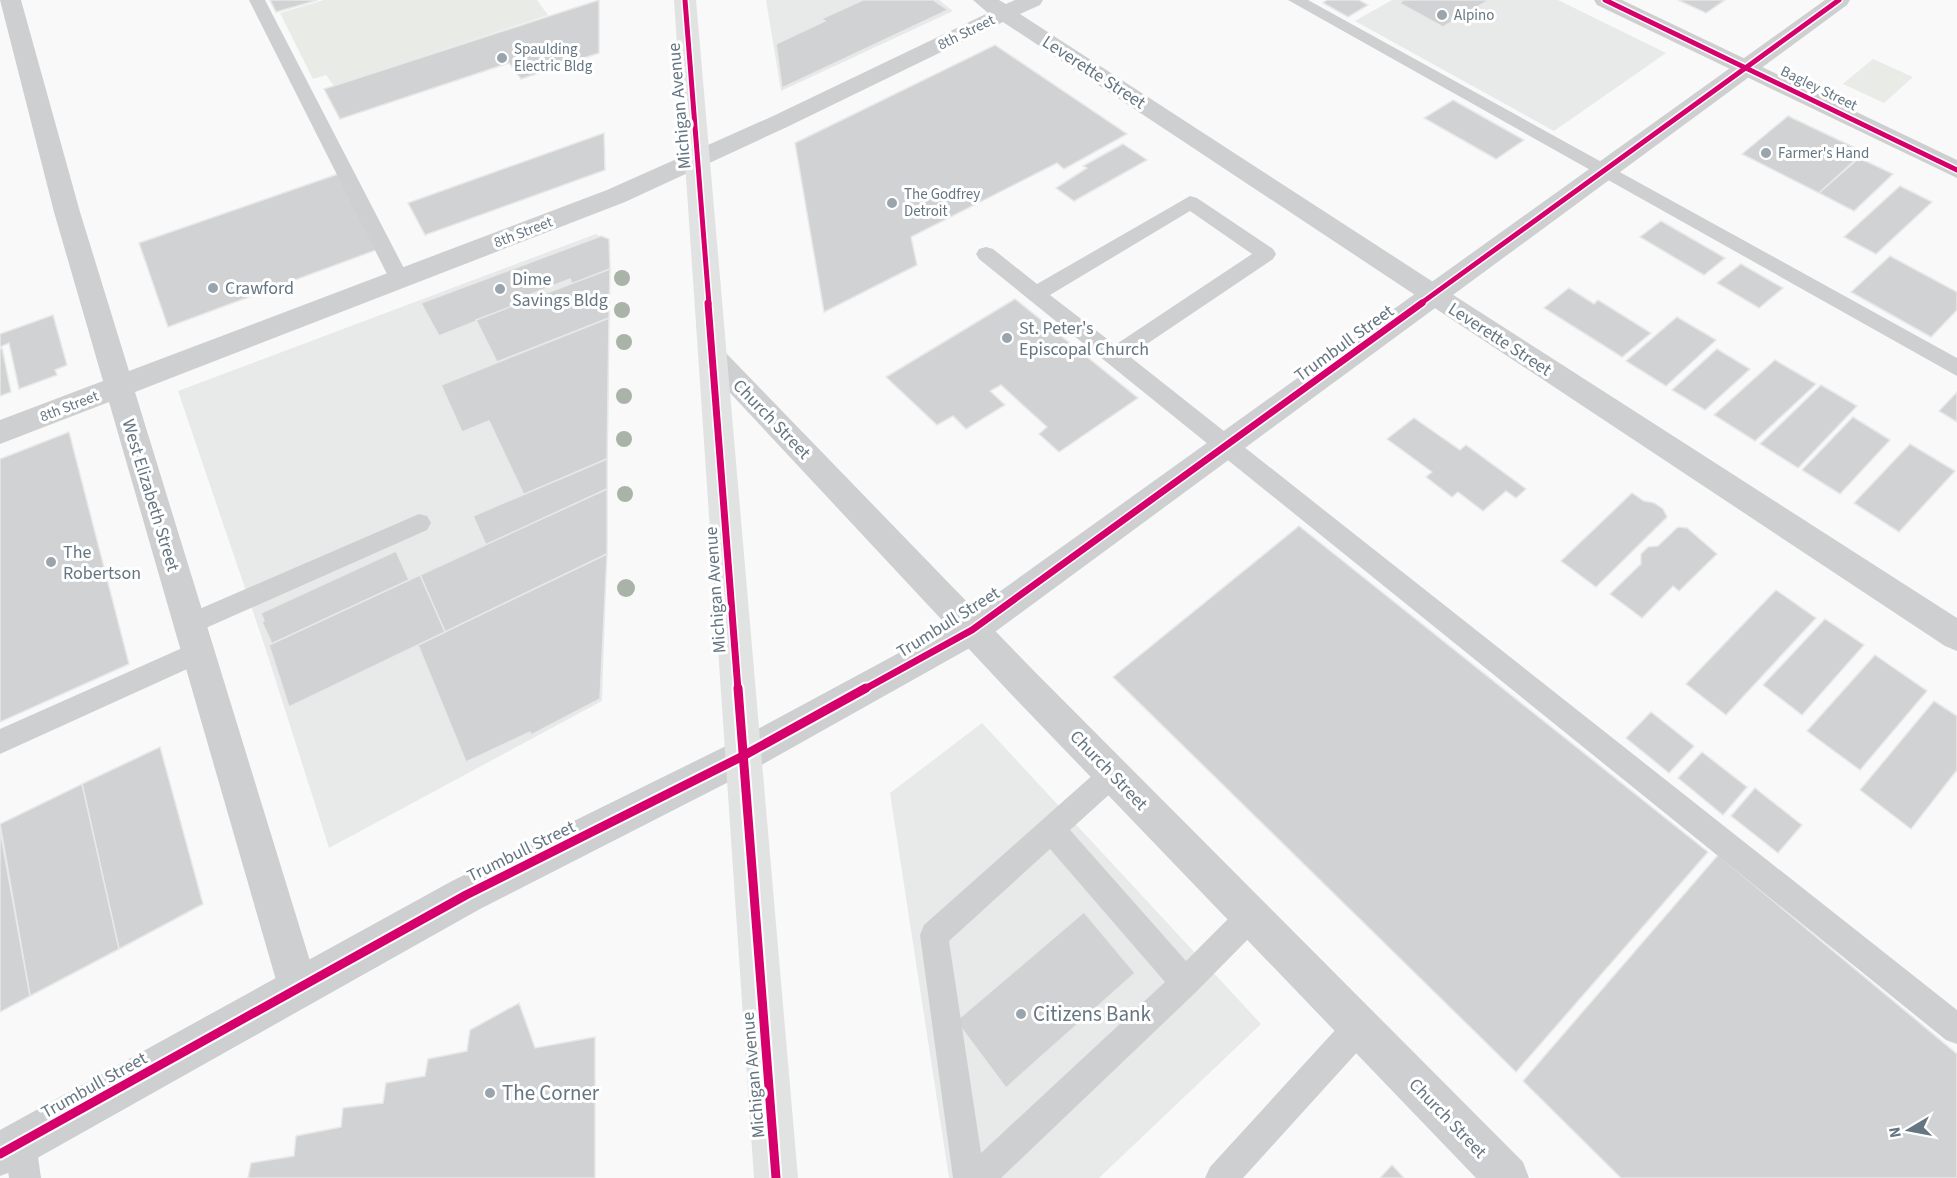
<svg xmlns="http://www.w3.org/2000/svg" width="1957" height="1178" font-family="'Source Sans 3',sans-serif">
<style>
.built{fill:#e8e9e9}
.green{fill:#e8ebe6}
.building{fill:#d0d2d3;stroke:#e8e8e8;stroke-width:1.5}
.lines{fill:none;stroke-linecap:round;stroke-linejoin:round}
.service{fill:#cecfd0;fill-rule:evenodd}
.minor{fill:#cecfd0;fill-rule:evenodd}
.tertiary{fill:#cecfd0;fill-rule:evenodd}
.primary{fill:#e1e2e2;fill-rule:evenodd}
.cycleway-far2-casing{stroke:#fff;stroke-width:8}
.cycleway-far1-casing{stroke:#fff;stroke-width:10}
.cycleway-casing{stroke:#fff;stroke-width:13}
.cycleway-far2{stroke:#d6006c;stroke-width:5}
.cycleway-far1{stroke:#d6006c;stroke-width:7}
.cycleway{stroke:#d6006c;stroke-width:9}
.tree{fill:#a9b3a7}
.poi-dot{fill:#99a4ac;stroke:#fff;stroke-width:2}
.labels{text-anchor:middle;stroke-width:6;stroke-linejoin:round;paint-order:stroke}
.far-poi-label{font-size:15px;fill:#657683;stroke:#fff;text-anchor:start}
.far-street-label{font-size:15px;fill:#657683;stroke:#fff}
.street-label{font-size:18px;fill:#657683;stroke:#fff}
.poi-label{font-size:18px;fill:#657683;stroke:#fff;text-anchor:start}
.near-poi-label{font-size:21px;fill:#657683;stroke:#fff;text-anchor:start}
</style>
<rect width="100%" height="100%" fill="#f9f9f9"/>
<g class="built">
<polygon points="766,0 939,0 953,11 781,91"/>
<polygon points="1392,0 1558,0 1666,53 1554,131 1355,21"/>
<polygon points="596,234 610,244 607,554 602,701 329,848 265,647 178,391"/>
<polygon points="982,723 1261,1024 1099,1178 949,1178 890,793"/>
</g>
<g class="green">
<polygon points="324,0 537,0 548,15 334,86 326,75 313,79 280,13"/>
<polygon points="1873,59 1913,77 1884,103 1843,84"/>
</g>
<g class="building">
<polygon points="270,0 318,0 276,12"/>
<polygon points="599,0 599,53 521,79 509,63 340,119 324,89"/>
<polygon points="863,0 933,0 948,10 782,88 776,44 825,21 821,19"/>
<polygon points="1327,0 1359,0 1368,5 1348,17 1323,3"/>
<polygon points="1404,0 1489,0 1443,27 1399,3"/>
<polygon points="1678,0 1725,0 1706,13"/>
<polygon points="995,45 1127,134 1064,169 1057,163 911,237 917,265 824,312 795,143"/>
<polygon points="1453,100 1524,140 1496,159 1424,118"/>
<polygon points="1788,116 1864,152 1819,193 1742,154"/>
<polygon points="604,133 605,170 425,235 408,203"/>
<polygon points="1123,144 1147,160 1074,201 1056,188 1087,168 1083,166"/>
<polygon points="1859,158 1893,174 1854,211 1819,193"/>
<polygon points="338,174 376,250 168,327 139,243"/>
<polygon points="1900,186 1932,202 1876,254 1844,237"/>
<polygon points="1661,221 1725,258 1704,275 1640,237"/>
<polygon points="601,236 609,239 610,269 572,284 570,279 529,295 526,301 439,336 421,303"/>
<polygon points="1890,256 1957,292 1957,310 1931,337 1851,292"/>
<polygon points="1741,264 1783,288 1759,308 1717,283"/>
<polygon points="610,269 609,318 497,362 476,320"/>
<polygon points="1569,288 1594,304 1598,300 1651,333 1622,357 1544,308"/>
<polygon points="1015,299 1138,398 1059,452 1039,434 1047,427 1001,385 990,391 1005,405 966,429 953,416 937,425 886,377"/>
<polygon points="53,315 67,365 55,370 57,375 19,389 9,343 0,347 0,334"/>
<polygon points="1677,317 1716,340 1666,386 1626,361"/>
<polygon points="609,318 607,459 524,495 489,421 462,432 441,385"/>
<polygon points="2,348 11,392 0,396 0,349"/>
<polygon points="1717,349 1750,369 1705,410 1672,390"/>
<polygon points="1775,360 1816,384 1755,441 1714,415"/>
<polygon points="1821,385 1857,406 1798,468 1760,444"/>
<polygon points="1957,392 1957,422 1939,411"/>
<polygon points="1853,417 1890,440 1840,494 1802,470"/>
<polygon points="1414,418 1460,450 1466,445 1526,489 1516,498 1506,491 1483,511 1458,492 1452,497 1426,477 1432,472 1387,439"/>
<polygon points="69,432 129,664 0,722 0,459"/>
<polygon points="1910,444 1955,471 1899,532 1854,503"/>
<polygon points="607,459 607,489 486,545 473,516"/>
<polygon points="607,489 607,554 445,632 420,575"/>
<polygon points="1632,493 1644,501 1654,503 1663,509 1667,517 1596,587 1561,561"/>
<polygon points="1299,526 1708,852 1516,1072 1113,677"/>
<polygon points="1678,527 1687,528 1717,554 1679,591 1673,586 1642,618 1610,594 1641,564 1641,554 1648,547 1658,546"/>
<polygon points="396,551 409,580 272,644 262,622 264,621 261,613"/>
<polygon points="607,554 600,699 531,735 530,732 466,762 418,645"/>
<polygon points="420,575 445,632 289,707 269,645"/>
<polygon points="1776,590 1816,618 1726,715 1686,684"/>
<polygon points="1825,619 1864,645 1802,715 1763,685"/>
<polygon points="1875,655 1927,691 1860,770 1807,731"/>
<polygon points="1934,701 1957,716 1957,770 1911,829 1860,790"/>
<polygon points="1651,712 1694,746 1669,773 1626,738"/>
<polygon points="160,747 203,904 119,949 82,784"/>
<polygon points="1702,752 1747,787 1723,815 1678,778"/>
<polygon points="82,784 119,949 30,996 0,824"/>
<polygon points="1755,788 1802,825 1778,853 1731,816"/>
<polygon points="0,830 30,996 0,1012"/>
<polygon points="1718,855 1957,1054 1957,1178 1621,1178 1523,1081"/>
<polygon points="1084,912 1135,973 1006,1088 956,1021"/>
<polygon points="519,1003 535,1048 595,1037 595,1178 248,1178 251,1163 294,1156 296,1136 341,1127 343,1108 383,1103 386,1083 425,1076 428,1059 467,1051 470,1030"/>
<polygon points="1392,1165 1404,1178 1380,1178"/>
</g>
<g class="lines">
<g class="service">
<polygon points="249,0 265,0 410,280 407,285 400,287 393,285 390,280"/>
<polygon points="1288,0 1308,0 1957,358 1957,376"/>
<path d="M1190,196l7,2 76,51 3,5 -3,5 -144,97 828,654v34l-11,-4 -967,-781 -3,-5 3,-5 7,-2 7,2 44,35zM1190,211l62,43 -137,91 -65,-50z"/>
<polygon points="419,514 427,516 431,523 427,530 199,631 190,635 181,631 178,624 181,617"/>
<polygon points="198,641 207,644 210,652 207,660 0,754 0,729"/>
<path d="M1113,762l9,3 4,9 -4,9 -52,47 116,131 55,-55 10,-4 10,4 4,10 -4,10 -66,67 -194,185h-48l-33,-243 4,-10 180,-160zM1050,849l115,133 -184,171 -32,-212z"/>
<polygon points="1359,1012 1370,1016 1374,1027 1370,1038 1243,1178 1205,1178 1210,1167 1348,1016"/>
<polygon points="20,1127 31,1132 36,1143 41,1178 9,1178 4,1143 9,1132"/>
</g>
<g class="minor">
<polygon points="0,0 21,0 80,212 129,371 607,190 771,117 988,13 973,0 999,0 1006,4 1015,0 1043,0 1040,5 1020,14 1444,289 1957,618 1957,651 1945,646 1003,22 787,127 625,202 135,392 318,987 312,1001 298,1007 284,1001 278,987 109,402 0,444 0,420 103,381 54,212"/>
<polygon points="1594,0 1622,0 1957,160 1957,178 1597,5"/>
<polygon points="714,348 724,351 1034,671 1523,1162 1529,1178 1476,1178 1010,693 704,365 700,358 704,351"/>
</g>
<polygon class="tertiary" points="1825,0 1850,0 1847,5 984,640 756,768 480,909 16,1170 0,1176 0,1130 452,881 730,744 960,620"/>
<polygon class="primary" points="674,0 696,0 798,1178 754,1178"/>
<g class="cycleway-far2-casing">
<g id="cycleway-far2">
<polyline points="685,0 709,304"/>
<polyline points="1605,0 1957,170"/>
<polyline points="1420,304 1839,0"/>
</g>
</g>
<g class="cycleway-far1-casing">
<g id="cycleway-far1">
<polyline points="708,303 738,690"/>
<polyline points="863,690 972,630 1422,303"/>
</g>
</g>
<g class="cycleway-casing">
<g id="cycleway">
<polyline points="738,688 776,1178"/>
<polyline points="0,1154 466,895 743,756 866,688"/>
</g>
</g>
<use href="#cycleway-far2" class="cycleway-far2"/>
<use href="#cycleway-far1" class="cycleway-far1"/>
<use href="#cycleway" class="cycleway"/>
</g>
<g class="tree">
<circle cx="622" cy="278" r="8"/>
<circle cx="622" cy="310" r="8"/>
<circle cx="624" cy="342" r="8"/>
<circle cx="624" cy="396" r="8"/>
<circle cx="624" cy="439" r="8"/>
<circle cx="625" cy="494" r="8"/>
<circle cx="626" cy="588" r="9"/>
</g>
<g class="poi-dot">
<circle cx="1442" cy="15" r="6"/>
<circle cx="502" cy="58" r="6"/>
<circle cx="1766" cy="153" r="6"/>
<circle cx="892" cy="203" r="6"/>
<circle cx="213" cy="288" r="6"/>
<circle cx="500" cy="289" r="6"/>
<circle cx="1007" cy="338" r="6"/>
<circle cx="51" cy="562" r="6"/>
<circle cx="1021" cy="1014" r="6"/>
<circle cx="490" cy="1093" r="6"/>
</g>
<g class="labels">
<g class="far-poi-label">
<text x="1454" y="20">Alpino</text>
<text x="514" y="54">Spaulding<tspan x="514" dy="17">Electric Bldg</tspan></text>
<text x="1778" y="158">Farmer's Hand</text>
<text x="904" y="199">The Godfrey<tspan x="904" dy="17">Detroit</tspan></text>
</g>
<g class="far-street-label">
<text transform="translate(966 32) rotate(-26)" y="5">8th Street</text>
<text transform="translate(1819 88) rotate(26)" y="5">Bagley Street</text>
<text transform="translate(523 232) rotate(-21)" y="5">8th Street</text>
<text transform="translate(69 406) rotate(-21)" y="5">8th Street</text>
</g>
<g class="street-label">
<text transform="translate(1094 72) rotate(33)" y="6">Leverette Street</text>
<text transform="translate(679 106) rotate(-95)" y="6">Michigan Avenue</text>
<text transform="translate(1500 339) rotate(33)" y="6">Leverette Street</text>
<text transform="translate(1344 343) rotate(-36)" y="6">Trumbull Street</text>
<text transform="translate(772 419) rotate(46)" y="6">Church Street</text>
<text transform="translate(151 495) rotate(73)" y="6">West Elizabeth Street</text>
<text transform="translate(715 590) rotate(-94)" y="6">Michigan Avenue</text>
<text transform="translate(948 622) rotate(-32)" y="6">Trumbull Street</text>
<text transform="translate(1109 770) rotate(46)" y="6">Church Street</text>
<text transform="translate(521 851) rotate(-26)" y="6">Trumbull Street</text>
<text transform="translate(753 1075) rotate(-95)" y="6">Michigan Avenue</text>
<text transform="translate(94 1085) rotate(-29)" y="6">Trumbull Street</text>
<text transform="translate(1448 1118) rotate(46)" y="6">Church Street</text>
</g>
<g class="poi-label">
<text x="512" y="285">Dime<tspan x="512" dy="21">Savings Bldg</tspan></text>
<text x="225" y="294">Crawford</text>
<text x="1019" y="334">St. Peter's<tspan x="1019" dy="21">Episcopal Church</tspan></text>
<text x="63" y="558">The<tspan x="63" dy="21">Robertson</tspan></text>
</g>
<g class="near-poi-label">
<text x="1033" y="1021">Citizens Bank</text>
<text x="502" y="1100">The Corner</text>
</g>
</g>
<g transform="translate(1909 1130) rotate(260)" stroke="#ffffff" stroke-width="4.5" paint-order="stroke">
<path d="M0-4.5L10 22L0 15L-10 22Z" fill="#657683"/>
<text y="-9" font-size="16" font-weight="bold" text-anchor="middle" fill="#657683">N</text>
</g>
</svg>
